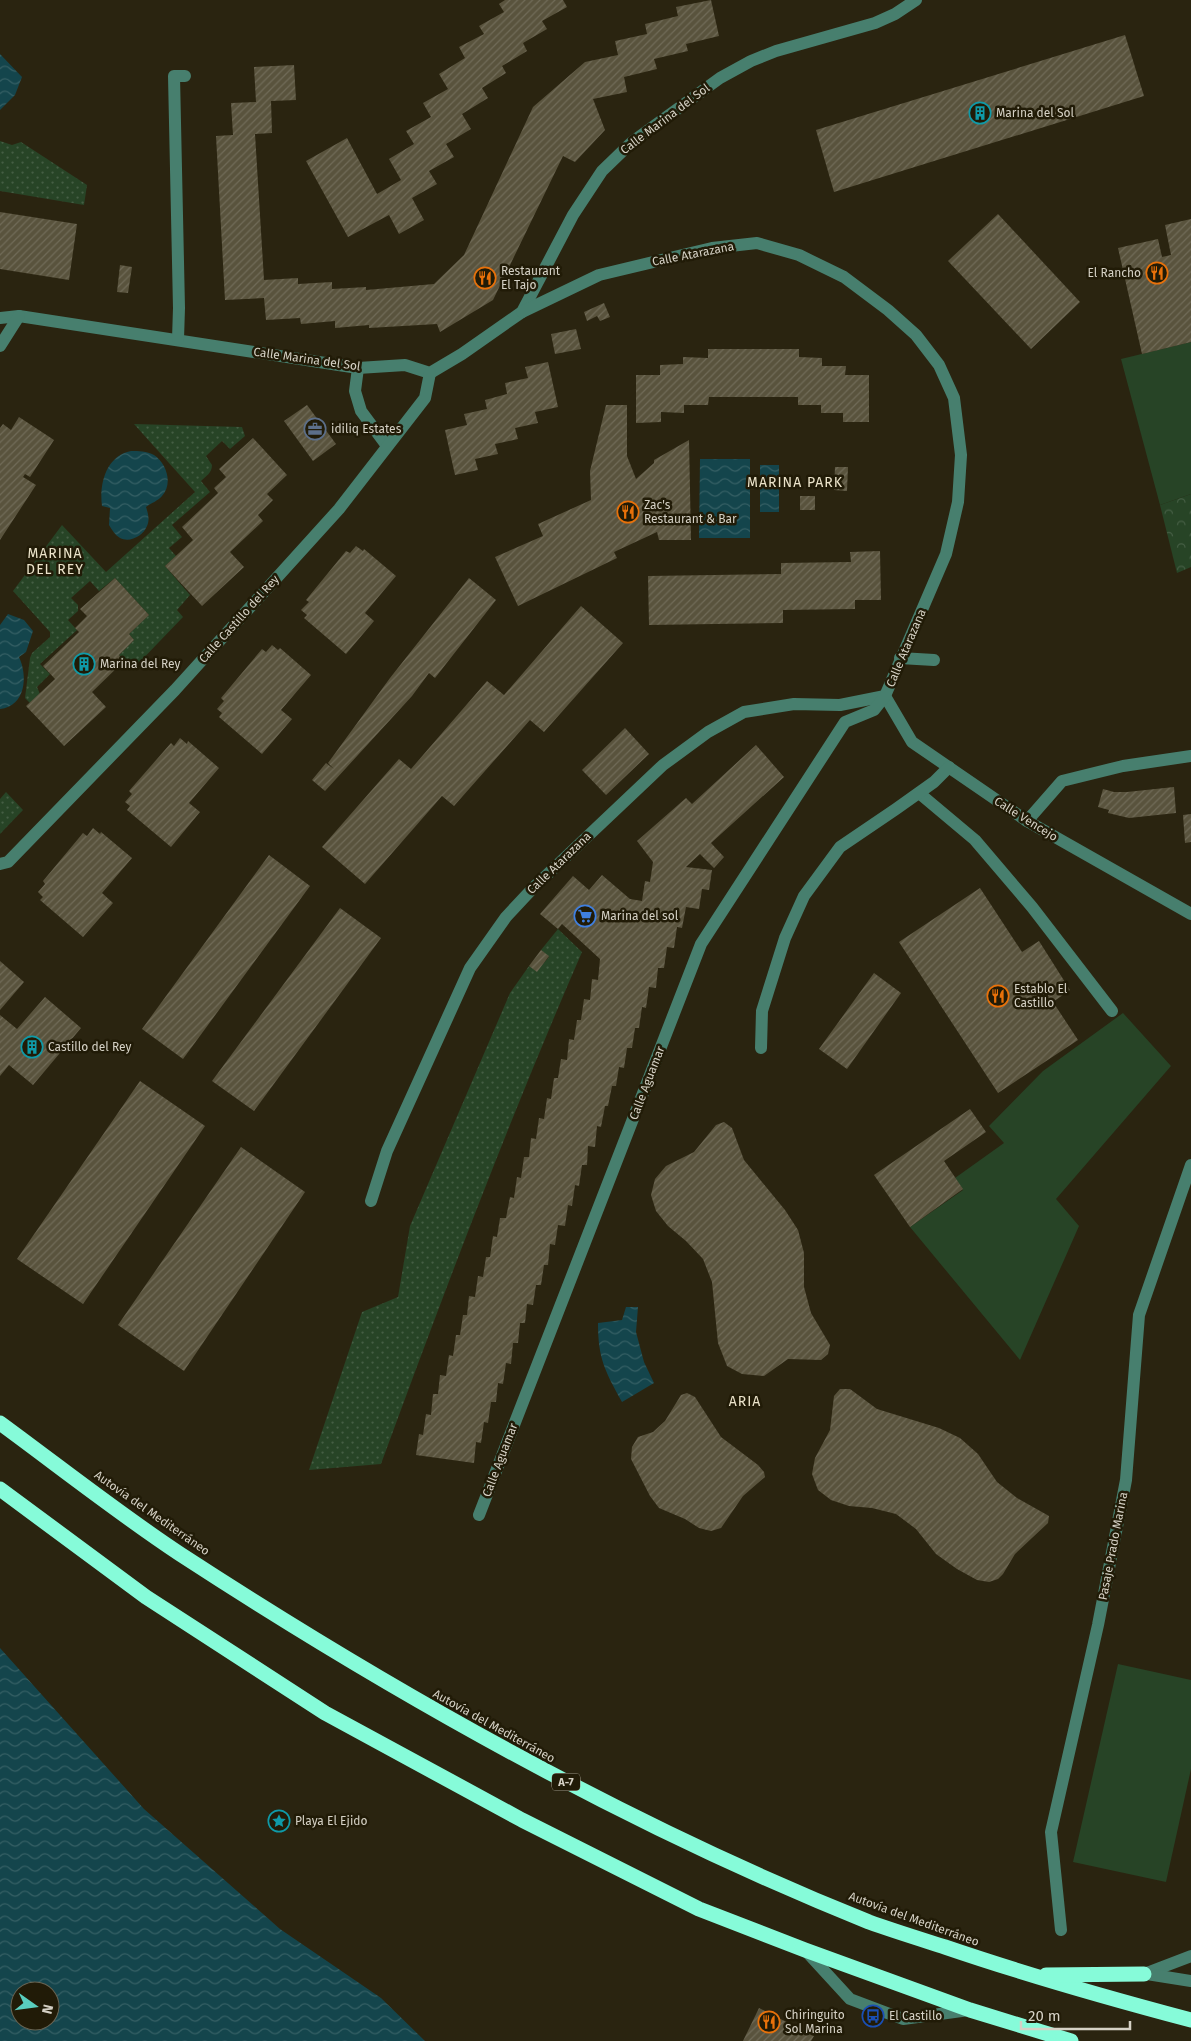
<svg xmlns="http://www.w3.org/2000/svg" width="1191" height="2041" font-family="'Fira Sans',sans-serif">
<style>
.grass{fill:url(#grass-dots)}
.park{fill:url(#park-crowns)}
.garden{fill:#274426}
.water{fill:url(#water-waves);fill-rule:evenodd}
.building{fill:url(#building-hatch)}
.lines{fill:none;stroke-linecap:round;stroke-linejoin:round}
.minor{stroke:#477f6e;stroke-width:12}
.highway{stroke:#86fbd9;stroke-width:15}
.labels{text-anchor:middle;stroke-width:5;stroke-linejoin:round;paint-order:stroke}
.shield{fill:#211b07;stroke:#9f9a8c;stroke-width:1}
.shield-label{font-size:11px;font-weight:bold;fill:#d5d1c5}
.poi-label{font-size:12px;fill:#d5d1c5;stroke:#211b07;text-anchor:start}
.street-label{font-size:12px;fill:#d5d1c5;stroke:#211b07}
.neighbourhood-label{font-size:14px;letter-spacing:1px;fill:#ebe3ca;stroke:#211b07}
</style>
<defs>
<pattern id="grass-dots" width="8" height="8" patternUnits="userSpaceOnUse" patternTransform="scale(1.25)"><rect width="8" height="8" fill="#274426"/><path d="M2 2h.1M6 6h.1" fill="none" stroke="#455e44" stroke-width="1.8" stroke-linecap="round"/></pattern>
<pattern id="park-crowns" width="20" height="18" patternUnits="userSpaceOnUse" patternTransform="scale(1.25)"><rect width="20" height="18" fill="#274426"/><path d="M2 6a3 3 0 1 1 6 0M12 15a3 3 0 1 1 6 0" fill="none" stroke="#455e44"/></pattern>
<pattern id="water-waves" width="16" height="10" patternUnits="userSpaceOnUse" patternTransform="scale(1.25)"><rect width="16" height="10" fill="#14454c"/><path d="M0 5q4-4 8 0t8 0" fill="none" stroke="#355f64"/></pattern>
<pattern id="building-hatch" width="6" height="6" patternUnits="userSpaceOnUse" patternTransform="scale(1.25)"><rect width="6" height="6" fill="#59533d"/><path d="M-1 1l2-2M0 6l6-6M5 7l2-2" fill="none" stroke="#706b58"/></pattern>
</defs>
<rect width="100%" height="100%" fill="#2a2410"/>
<g class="grass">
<polygon points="0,141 12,145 21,142 87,185 84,205 0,191"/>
<path d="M134,424l108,3 3,9 -15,13 -8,-8 -16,15 6,9c0,8 -6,11 -11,16l9,11 -38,33 10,12 -13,11 7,8 -11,10 25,29 -13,15 6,7 -50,52 -14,-14 15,-15 -5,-6 20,-19 -34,-37 -16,13 -9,-10 -19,17 7,7v6l-10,9 9,10 -37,34 10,10 -13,13 3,7 -10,9 -5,-5 5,-40 2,-5 18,-16v-5l-37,-41 49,-66 44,47 89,-80z"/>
<polygon points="6,792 23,810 0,834 0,799"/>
<path d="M558,929l24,23c-73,168 -138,340 -201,512l-72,6 53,-158 36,-15 12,-71 100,-233 19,-27 8,5 12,-14 -8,-7z"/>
</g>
<polygon class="park" points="1191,494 1191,567 1177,573 1160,505"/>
<g class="garden">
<polygon points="1191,342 1191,494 1160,505 1121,359"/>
<polygon points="1123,1013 1171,1066 1056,1199 1079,1226 1020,1360 910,1227 963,1190 955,1178 1004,1143 989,1126 1043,1071"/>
<polygon points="1118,1664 1191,1680 1191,1769 1166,1882 1073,1862"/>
</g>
<g class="water">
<polygon points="0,54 22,77 15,95 0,110"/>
<path d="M131,451c7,0 16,0 23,4 13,9 19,29 8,41 -4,5 -11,7 -16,11 2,6 4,13 1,19 -4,10 -17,17 -27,12 -5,-3 -8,-8 -11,-13l1,-17 -8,-2c-3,-22 4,-50 29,-55z"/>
<polygon points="700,459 750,459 750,538 699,538"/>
<rect x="760" y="465" width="19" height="47"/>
<path d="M8,614l16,6 9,11 -7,21 -7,5c9,19 7,49 -19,52v-84z"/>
<path d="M626,1307h12l-2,25 8,30 10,21 -32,19c-17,-31 -24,-43 -24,-79l24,-3z"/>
<path d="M0,1648l144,161 136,120 101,69 44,43h-425zM20,1991h30v30h-30z"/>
</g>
<g class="building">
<polygon points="505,0 563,0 567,7 542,21 547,29 523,43 527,51 502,66 506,73 482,88 488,98 462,114 471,129 446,144 454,157 429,171 437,184 412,198 424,220 399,234 389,215 348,237 306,161 347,138 377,194 401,180 389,159 414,144 406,131 431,117 423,103 448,89 439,74 465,58 459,47 484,34 479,26 504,12 499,4"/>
<polygon points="711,0 719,36 686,44 688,51 654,59 657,69 624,77 627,92 593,99 605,130 575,162 563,156 493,300 440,332 437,324 369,328 369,325 335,328 335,321 301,324 300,318 266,320 264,298 225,300 216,136 233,135 231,103 256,102 254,67 294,65 296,100 271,101 272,133 255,134 264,280 298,278 298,284 332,282 332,289 366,287 366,290 434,284 464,255 533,107 585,62 618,55 615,41 647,34 645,24 678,16 676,7"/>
<polygon points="1125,35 1144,96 834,192 816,130"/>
<polygon points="0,212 77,224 69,280 0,269"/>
<polygon points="998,214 1080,302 1031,349 948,261"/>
<polygon points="1191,219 1191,342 1142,354 1118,248 1158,239 1162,257 1171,255 1165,225"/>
<polygon points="120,265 132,267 128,293 117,292"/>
<polygon points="604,303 610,317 600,321 597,316 587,321 584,312"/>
<polygon points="576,329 581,349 555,354 551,334"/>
<polygon points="708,349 799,349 799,357 822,358 822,366 846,366 845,375 869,375 869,422 843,422 843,413 821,413 821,405 798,405 798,397 709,397 708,405 684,405 684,413 661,412 661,422 636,423 636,375 660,375 660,365 683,364 683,357 708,358"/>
<polygon points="548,362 558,407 535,412 538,423 515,428 518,439 495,444 498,454 475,459 478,470 455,475 445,430 467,425 464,414 487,409 485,400 507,394 505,383 528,378 525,367"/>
<polygon points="307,405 336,444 313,461 284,421"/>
<polygon points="606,405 627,405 627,456 636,479 654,463 654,460 689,440 691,540 659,540 657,532 614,552 617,558 518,606 495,557 543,536 538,524 591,500 590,471"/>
<polygon points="19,417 54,440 30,477 25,474 23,477 36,485 0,540 0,428 3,424 11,430"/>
<polygon points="253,438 287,475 267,494 273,500 258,515 263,521 230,552 244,567 202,606 165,566 193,540 182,527 218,493 214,488 226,477 219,469"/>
<polygon points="835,467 848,467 847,491 834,490"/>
<rect x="800" y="496" width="15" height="14"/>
<polygon points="356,546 363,551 364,549 396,576 365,613 374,621 346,654 304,618 307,615 301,610 309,602 306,600 346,551 350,553"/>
<polygon points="880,551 881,600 855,600 855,609 783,610 783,623 649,625 648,576 781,574 781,563 851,562 850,552"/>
<polygon points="115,578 149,615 129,634 134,640 119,655 124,661 92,692 106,707 64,746 26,706 55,679 43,666 79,632 75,628 87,616 80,609"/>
<polygon points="469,578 496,600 435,678 429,673 412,696 325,791 312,780 326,763 334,769 328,763 390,678"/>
<polygon points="581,606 623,643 544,732 530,720 454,806 442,796 365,884 322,847 399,759 411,769 487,681 504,695"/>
<polygon points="272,645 278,650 280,648 311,675 281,710 292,719 262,754 219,717 222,713 217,709 224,701 221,698 262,649 266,652"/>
<polygon points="625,728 649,754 606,795 582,770"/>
<polygon points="180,738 187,744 188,741 219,768 189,803 200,812 171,847 127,810 130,806 125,802 132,794 129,791 171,743 174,746"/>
<polygon points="756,745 784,777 711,843 724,857 714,868 700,854 686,867 712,870 709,890 702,889 699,909 686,907 682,928 677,927 674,948 667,947 664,968 658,968 656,988 649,987 646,1008 642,1007 639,1028 635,1028 632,1048 627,1048 624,1068 619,1067 616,1086 612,1086 608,1106 605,1106 601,1127 597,1126 595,1147 588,1146 587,1165 582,1165 579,1186 575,1185 572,1206 568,1205 565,1226 558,1225 555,1245 550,1244 548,1265 544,1265 541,1285 536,1285 533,1305 527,1304 525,1323 520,1323 518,1343 513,1343 511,1364 506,1363 503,1384 498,1383 496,1402 491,1402 488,1423 484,1422 481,1443 476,1442 474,1463 416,1455 419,1434 423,1435 426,1414 431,1415 433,1394 438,1394 440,1375 446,1376 449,1355 453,1356 456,1335 460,1335 463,1315 467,1315 469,1296 475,1297 478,1276 483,1277 486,1257 490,1257 493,1236 497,1237 500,1218 506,1218 510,1197 514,1198 517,1177 521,1178 524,1157 529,1157 531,1138 536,1139 539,1118 544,1119 547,1098 551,1099 554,1078 558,1078 561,1059 567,1060 569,1039 574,1040 577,1020 581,1020 584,999 590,1000 592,979 598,980 600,959 562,924 558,929 540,914 573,876 589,890 602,875 630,899 642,901 645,881 650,882 653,862 637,841 686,798 692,804"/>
<polygon points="1174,787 1176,813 1129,818 1108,813 1109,810 1098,807 1103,789 1114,792 1127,792"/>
<polygon points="1191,814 1191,842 1185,843 1183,815"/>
<polygon points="93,828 100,834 101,832 132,858 102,893 113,903 83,937 40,900 43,897 38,892 45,884 43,881 83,833 87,836"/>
<polygon points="269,855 310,886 183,1059 142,1029"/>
<polygon points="980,888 1022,952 1039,941 1070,990 1053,1002 1078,1040 998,1093 899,942"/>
<polygon points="340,908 381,938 254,1111 212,1081"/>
<polygon points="541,950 549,956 537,972 529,966"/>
<polygon points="0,961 24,982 0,1010"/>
<polygon points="874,973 901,993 847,1069 819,1049"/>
<polygon points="45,997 81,1028 33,1085 9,1065 0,1076 0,1015 17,1029"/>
<polygon points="140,1081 205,1126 83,1304 17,1259"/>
<polygon points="970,1109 986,1132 944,1161 963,1189 910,1227 874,1175"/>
<polygon points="724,1122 732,1128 744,1160 785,1210 798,1230 804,1253 804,1287 811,1313 830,1345 828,1354 821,1360 788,1359 764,1376 742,1374 727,1366 718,1343 712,1282 703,1259 686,1241 668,1226 656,1211 651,1195 655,1179 666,1166 694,1152 716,1125"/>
<polygon points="241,1147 305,1192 184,1371 118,1325"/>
<polygon points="840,1389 850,1389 877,1409 939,1428 960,1438 978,1454 997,1482 1017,1498 1049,1516 1048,1523 1015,1554 1003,1574 998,1579 989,1582 977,1580 957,1569 936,1554 916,1529 896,1514 872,1508 849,1506 831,1500 818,1490 812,1474 815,1458 830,1430 834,1396"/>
<polygon points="687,1393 695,1397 721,1437 758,1465 764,1472 765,1477 743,1496 721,1528 711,1531 699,1528 685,1519 659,1508 650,1496 631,1459 632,1447 638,1437 653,1432 665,1421 681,1395"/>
<polygon points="759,2008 814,2036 811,2041 743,2041"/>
</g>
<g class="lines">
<g class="minor">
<polyline points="0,318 19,316 358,368 405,365 430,373 462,354 522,312 573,215 602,171 632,142 720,78 751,61 776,51 875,23 895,14 916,0"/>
<polyline points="178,339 179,308 174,76 185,76"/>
<polyline points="0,346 19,316"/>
<polyline points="358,368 355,391 361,411 387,446"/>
<polyline points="900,658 934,660"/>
<polyline points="885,696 912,742 1027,821 1191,914"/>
<polyline points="919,793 975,840 1032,907 1112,1011"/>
<polyline points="1027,821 1062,781 1123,766 1191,756"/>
<polyline points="0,864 8,862 175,690 339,509 425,398 430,373"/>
<polyline points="761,1048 762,1011 785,938 804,896 840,847 896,809 934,782 949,767"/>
<polyline points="371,1201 387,1151 470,968 506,917 534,887 663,765 708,732 744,712 794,704 840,705 885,696"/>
<polyline points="479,1515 701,944 845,722 874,710 885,696 946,554 958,502 961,455 954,398 939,365 916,335 888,310 844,277 799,255 757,243 712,248 599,275 522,312"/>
<polyline points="1061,1930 1051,1832 1098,1625 1126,1480 1139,1315 1191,1165"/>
<polyline points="805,1950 850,1999 903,2019 969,2010"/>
<polyline points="1144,1974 1191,1956"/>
<polyline points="1147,1974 1191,1981"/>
</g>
<g class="highway">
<path d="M0,1423c60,44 118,90 180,131 218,142 447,271 689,368 25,9 51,17 76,25 82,28 163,51 246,73"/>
<polyline points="0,1489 146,1597 325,1713 522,1820 699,1909 805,1950 970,2010 1071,2041"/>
<polyline points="1046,1975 1144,1974"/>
</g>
</g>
<defs>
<g id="building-ring" transform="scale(1.125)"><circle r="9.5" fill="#211b07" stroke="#0f9aa8" stroke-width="1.5"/><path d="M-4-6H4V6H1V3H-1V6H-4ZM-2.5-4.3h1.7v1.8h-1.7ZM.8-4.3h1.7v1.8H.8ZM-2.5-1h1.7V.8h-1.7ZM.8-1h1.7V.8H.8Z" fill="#0f9aa8"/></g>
<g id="restaurant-ring" transform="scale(1.125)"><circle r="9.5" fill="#211b07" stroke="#e8710a" stroke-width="1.5"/><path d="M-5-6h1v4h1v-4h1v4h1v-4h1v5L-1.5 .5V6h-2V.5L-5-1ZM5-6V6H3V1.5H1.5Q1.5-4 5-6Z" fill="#e8710a"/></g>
<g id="office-ring" transform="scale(1.125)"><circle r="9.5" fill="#211b07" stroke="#5c6f8a" stroke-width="1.5"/><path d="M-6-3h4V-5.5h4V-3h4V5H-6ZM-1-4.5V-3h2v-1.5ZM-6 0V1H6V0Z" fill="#5c6f8a"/></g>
<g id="supermarket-ring" transform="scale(1.125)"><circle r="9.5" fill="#211b07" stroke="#3f7fe0" stroke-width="1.5"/><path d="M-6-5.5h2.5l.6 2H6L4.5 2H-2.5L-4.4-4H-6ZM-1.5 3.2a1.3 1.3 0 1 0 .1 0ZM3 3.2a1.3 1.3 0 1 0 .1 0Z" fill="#3f7fe0"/></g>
<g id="sight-ring" transform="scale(1.125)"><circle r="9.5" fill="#211b07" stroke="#0f9aa8" stroke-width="1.5"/><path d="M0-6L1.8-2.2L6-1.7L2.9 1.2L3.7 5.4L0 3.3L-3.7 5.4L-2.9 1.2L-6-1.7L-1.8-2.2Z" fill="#0f9aa8"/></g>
<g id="bus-ring" transform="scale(1.125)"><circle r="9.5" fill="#211b07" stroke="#1a4fb4" stroke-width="1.5"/><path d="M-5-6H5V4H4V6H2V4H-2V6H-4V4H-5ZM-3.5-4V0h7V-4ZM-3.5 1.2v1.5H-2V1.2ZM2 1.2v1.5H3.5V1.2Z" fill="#1a4fb4"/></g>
</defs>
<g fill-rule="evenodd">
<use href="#building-ring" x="980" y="113"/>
<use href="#restaurant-ring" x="1157" y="273"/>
<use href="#restaurant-ring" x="485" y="278"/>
<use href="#office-ring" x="315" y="429"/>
<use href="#restaurant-ring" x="628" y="512"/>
<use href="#building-ring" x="84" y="664"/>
<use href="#supermarket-ring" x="585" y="916"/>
<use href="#restaurant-ring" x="998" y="996"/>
<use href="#building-ring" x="32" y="1047"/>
<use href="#sight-ring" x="279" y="1821"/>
<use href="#bus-ring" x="873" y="2016"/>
<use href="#restaurant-ring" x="769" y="2022"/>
</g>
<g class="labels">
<rect class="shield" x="552" y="1773.5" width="28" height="17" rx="4"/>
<g class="shield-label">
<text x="566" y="1786">A-7</text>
</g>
<g class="poi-label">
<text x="996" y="117">Marina del Sol</text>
<text x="501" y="275">Restaurant<tspan x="501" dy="14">El Tajo</tspan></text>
<text x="1141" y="277" text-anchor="end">El Rancho</text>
<text x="331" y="433">idiliq Estates</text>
<text x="644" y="509">Zac's<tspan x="644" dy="14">Restaurant &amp; Bar</tspan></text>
<text x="100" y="668">Marina del Rey</text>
<text x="601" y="920">Marina del sol</text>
<text x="1014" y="993">Establo El<tspan x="1014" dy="14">Castillo</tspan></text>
<text x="48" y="1051">Castillo del Rey</text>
<text x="295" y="1825">Playa El Ejido</text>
<text x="785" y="2019">Chiringuito<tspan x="785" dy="14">Sol Marina</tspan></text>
<text x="889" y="2020">El Castillo</text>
</g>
<g class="street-label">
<text transform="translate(665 119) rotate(-37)" y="4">Calle Marina del Sol</text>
<text transform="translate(693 254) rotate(-11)" y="4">Calle Atarazana</text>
<text transform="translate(307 359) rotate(8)" y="4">Calle Marina del Sol</text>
<text transform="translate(239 619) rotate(-48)" y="4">Calle Castillo del Rey</text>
<text transform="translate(906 648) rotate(-67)" y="4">Calle Atarazana</text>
<text transform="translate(1026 819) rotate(32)" y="4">Calle Vencejo</text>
<text transform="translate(559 863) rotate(-44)" y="4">Calle Atarazana</text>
<text transform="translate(647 1083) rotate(-69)" y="4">Calle Aguamar</text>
<text transform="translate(500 1460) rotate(-69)" y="4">Calle Aguamar</text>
<text transform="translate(152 1513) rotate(35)" y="4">Autovía del Mediterráneo</text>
<text transform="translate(1113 1546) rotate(-79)" y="4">Pasaje Prado Marina</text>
<text transform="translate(494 1726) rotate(29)" y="4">Autovía del Mediterráneo</text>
<text transform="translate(914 1919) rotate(20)" y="4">Autovía del Mediterráneo</text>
</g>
<g class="neighbourhood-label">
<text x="795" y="487">MARINA PARK</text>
<text x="55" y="558">MARINA<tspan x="55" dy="16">DEL REY</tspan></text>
<text x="745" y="1406">ARIA</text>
</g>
</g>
<g transform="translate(35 2006) rotate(104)"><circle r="24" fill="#211b07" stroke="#696453"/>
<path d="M0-4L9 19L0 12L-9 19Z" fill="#59cebe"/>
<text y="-8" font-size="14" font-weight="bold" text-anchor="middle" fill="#d5d1c5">N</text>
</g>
<path d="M1021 2021v8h109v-8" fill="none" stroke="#d5d1c5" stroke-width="2.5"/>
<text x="1028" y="2021" font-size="15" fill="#d5d1c5" stroke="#211b07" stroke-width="4" paint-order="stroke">20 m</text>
</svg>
